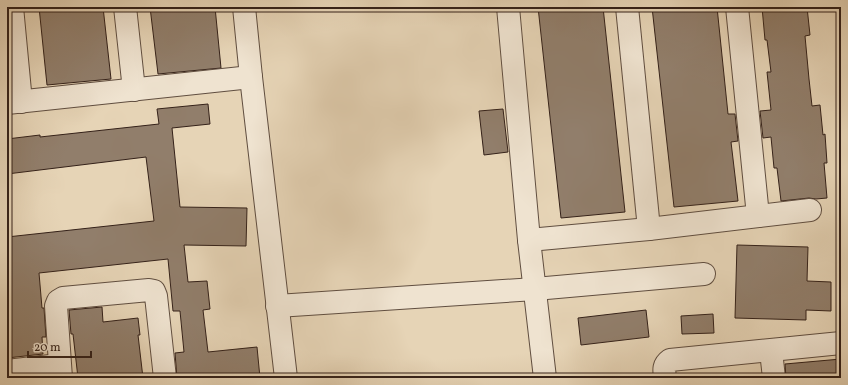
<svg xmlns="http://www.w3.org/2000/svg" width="848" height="385" font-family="Vollkorn,serif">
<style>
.building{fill:#917e6b;stroke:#342119}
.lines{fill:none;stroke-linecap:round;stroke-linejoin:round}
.minor-casing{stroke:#604e40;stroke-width:24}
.minor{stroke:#efe3d0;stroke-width:22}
</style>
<rect width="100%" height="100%" fill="#e6d4b6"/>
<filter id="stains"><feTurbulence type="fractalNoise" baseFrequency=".005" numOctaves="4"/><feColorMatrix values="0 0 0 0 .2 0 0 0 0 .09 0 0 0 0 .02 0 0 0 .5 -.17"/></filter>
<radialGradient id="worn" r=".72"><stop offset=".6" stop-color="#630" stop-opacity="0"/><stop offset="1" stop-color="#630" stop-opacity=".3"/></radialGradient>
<g class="building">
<polygon points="39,7 103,7 111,79 47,85"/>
<polygon points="150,7 215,7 221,68 158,74"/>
<polygon points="538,7 603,7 625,212 561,218"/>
<polygon points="652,7 717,7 728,114 735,114 738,141 731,142 738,201 674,207"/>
<polygon points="762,7 807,7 810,35 805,36 809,79 812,106 820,105 823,135 825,134 827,163 824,163 827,198 816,199 809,198 781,201 777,168 774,168 771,137 763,138 760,111 771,110 767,72 771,72 767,40 765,40"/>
<polygon points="208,104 210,124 172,128 180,207 247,208 246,246 184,245 188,282 207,281 210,309 203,310 208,352 257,347 260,378 177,378 175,353 184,352 180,311 173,311 168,259 39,273 42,308 44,308 46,337 42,337 43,354 7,358 7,237 154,221 146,157 7,174 7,139 40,135 40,137 159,124 157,109"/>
<polygon points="503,109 508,152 484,155 479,111"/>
<polygon points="737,245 808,247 807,281 831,282 831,311 806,310 806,320 735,318"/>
<polygon points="102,307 103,322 138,318 140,335 138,335 143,378 78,378 73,334 71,334 69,310"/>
<polygon points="646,310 649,337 581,345 578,318"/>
<polygon points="713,314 714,333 682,334 681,316"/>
<polygon points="841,359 841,378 786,378 785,364"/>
</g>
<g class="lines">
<g class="minor-casing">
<g id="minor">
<polyline points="12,7 21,102"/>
<polyline points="125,7 134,90"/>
<polyline points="244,7 251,77 286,378"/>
<polyline points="508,7 529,240 545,378"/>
<polyline points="627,7 649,229"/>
<polyline points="737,7 758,216"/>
<polyline points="7,103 251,77"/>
<polyline points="529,240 649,229 810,210"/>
<polyline points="277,306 535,289 704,274"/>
<polyline points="771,351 774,378"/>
<polyline points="7,371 59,365"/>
<polyline points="61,378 56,306 58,301 63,298 149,290 154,291 156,296 165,378"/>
<path d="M665,378c-1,-8 -2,-13 5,-18l171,-17"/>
</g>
</g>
<use href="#minor" class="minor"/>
</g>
<rect width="848" height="385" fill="none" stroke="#e6d4b6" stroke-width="24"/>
<rect x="8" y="8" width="832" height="369" fill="none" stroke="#342119" stroke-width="2"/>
<rect x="12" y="12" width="824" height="361" fill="none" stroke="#342119"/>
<path d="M28 351v6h63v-6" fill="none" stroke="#342119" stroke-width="2"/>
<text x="34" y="351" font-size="12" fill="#342119" stroke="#efe3d0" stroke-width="3" paint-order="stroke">20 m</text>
<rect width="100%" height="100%" filter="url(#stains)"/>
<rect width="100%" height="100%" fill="url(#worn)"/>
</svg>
